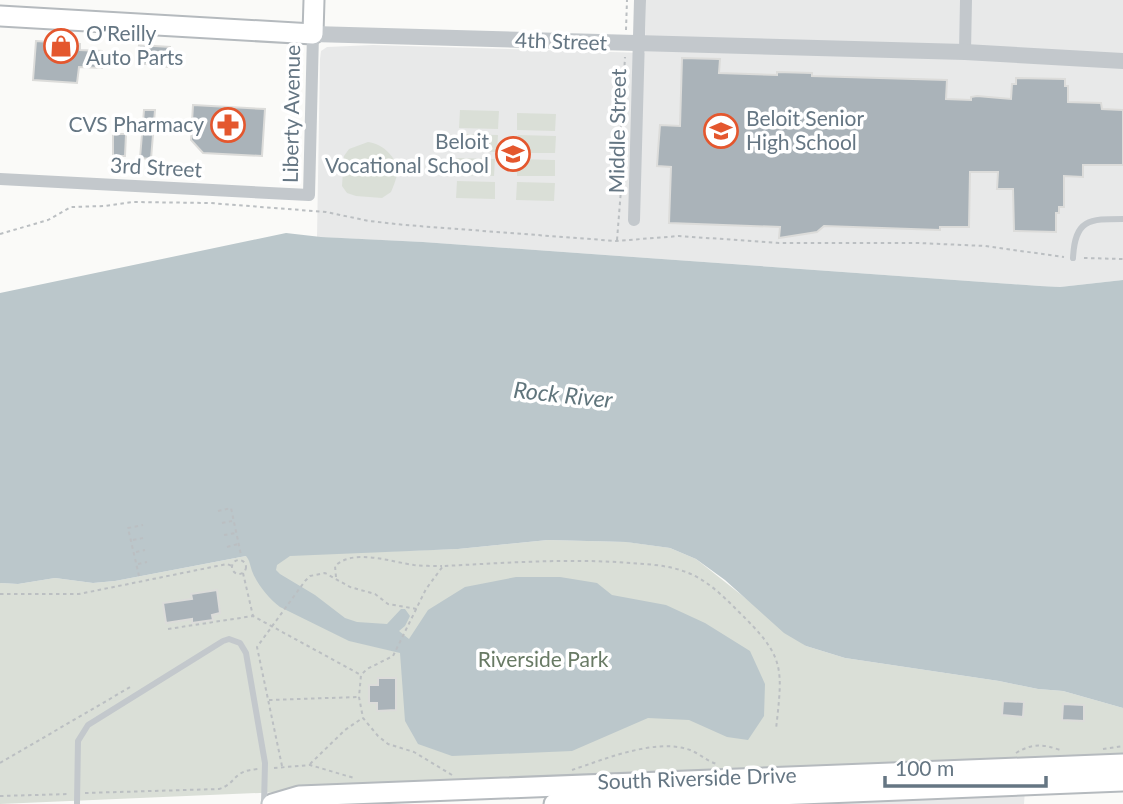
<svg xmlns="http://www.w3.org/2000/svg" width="1123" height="804" font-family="Lato,sans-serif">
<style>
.built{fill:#e8e9e9}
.green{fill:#dadfd7}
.water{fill:#bbc7cb}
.building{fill:#aab3b9;stroke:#dcdcda;stroke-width:2}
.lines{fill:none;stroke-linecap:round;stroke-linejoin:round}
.primary-casing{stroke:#b5babe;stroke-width:23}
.path{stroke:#bbbfc2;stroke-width:2;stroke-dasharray:3.5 3.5;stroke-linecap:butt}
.service{stroke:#c3c8cc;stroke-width:6}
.minor{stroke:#c3c8cc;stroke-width:12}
.tertiary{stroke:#c3c8cc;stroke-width:16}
.primary{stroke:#fff;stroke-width:19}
.labels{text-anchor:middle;stroke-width:7;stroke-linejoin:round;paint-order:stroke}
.poi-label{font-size:21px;fill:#657683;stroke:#fff;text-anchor:start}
.street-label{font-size:21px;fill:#657683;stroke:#fff}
.park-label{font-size:21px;fill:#687a64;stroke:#fff}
.water-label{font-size:23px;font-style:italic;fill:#60757c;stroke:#fff}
</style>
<rect width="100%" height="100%" fill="#fafaf8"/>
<g class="built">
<polygon points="646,0 1123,0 1123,280 1060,287 1040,286 423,242 317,237 320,59 321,51 327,47 373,45 645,53"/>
<polygon points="1025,790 1024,804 705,804"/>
</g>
<g class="green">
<polygon points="460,110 499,111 498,129 459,128"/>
<polygon points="517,113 556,114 555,131 517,130"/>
<polygon points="459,134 498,135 497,152 458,151"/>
<polygon points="518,135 556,136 555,153 517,153"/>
<path d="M368,142c15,2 31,16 29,33 -1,5 -4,12 -6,17l-9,6 -26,-2 -9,-3 -5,-7 2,-30 5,-7z"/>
<polygon points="456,158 495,159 494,176 456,175"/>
<polygon points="517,159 555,160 555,176 517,176"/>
<polygon points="457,181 495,182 495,199 456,198"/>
<polygon points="517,182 555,183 554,201 516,200"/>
<polygon points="548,540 627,542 670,548 696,559 806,646 845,658 999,681 1038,689 1063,691 1123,708 1123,756 0,804 0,583 18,584 55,578 93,583 115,581 246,556 458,549"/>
</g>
<path class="water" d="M286,233l35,4 102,5 617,44 20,1 63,-7v428l-60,-17 -25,-2 -39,-8 -154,-23 -39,-12 -22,-13 -59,-53 -29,-21 -26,-11 -44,-6 -78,-2 -90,9 -168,7 -13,9 -1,5 4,4 35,21 30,23 12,4 30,2 14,-15h4l5,7 -5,10 -6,5 10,8 19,-29 37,-23 51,-10h44l37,6 15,12 54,10 39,18 45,28 15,33 -1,32 -16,24 -21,-3 -38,-17 -41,-2 -76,33 -120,5 -34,-12 -13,-23 -5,-68 -51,-12 -69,-34c-11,-8 -23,-23 -28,-36 -2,-6 -2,-10 -6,-15l-131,25 -22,2 -38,-5 -37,6 -18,-1v-290z"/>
<g class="building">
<polygon points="36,41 80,44 80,50 102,51 102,68 79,67 77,83 33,80"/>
<polygon points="139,45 170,47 169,67 137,63"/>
<polygon points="682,58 720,59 719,73 777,75 777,72 812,73 812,76 947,80 946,99 971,100 971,97 977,96 1011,99 1012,84 1016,84 1016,78 1065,79 1065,86 1068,86 1068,102 1101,103 1102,109 1123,110 1123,165 1083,165 1083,177 1064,176 1064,207 1059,207 1059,213 1056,213 1056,232 1014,231 1013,189 997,189 998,172 970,172 969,227 940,227 940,230 824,226 817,232 779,238 780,227 669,223 671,167 657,166 658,151 660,125 680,126"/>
<polygon points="193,105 265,109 262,156 203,153 191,140"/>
<polygon points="144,110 155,110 151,159 140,158"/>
<polygon points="113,134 126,134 125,156 113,156"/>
<polygon points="217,590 220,613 212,615 213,620 192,623 192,619 166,623 163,603 192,599 191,594"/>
<polygon points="378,678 396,678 396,710 377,711 377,703 369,703 369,685 378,685"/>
<polygon points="1003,701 1024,702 1023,717 1002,715"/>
<polygon points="1063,704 1084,705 1084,721 1062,720"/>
</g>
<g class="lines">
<g class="primary-casing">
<g id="primary">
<polyline points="0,16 313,34 314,0"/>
<polyline points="272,804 299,796 1123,764"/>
<polyline points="554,804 1123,781"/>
</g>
</g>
<g class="path">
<polyline points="626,30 627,0"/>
<polyline points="0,234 48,220 71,207 105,206 133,202 210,203 326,212 369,221 405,225 616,241 679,236 779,243 918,243 985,246 1064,257"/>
<polyline points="617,240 622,177 620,148 625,57"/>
<polyline points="1084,258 1123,259"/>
<polyline points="218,511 231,508 241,555"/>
<polyline points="222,523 232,521"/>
<polyline points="224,535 236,533"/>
<polyline points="133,540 143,538"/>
<polyline points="227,547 238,544"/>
<polyline points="136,552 145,550"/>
<circle cx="239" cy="567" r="7"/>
<polyline points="138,564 147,562"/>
<polyline points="243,573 253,616"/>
<polyline points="139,576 128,528 143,525"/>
<path d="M336,577l-1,-11c19,-18 56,-4 79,-1 9,1 19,1 28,1"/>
<polyline points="0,594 79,594 227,564 232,566"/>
<polyline points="168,629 253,616 361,675"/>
<polyline points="269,700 358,697"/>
<polyline points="1103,749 1123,746"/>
<path d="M1016,753c17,-10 26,-9 44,-3"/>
<polyline points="0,763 132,686"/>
<polyline points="310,764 345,730 361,719"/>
<polyline points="282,766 257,647 305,581 310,576 325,573 350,587 375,594 388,604 417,609"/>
<polyline points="274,768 310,765 354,778"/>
<path d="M572,770c33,-11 81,-31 115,-21 11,3 19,12 30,15"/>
<path d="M452,775l-38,-23 -26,-8 -10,-8 -15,-18 -4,-21 2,-22 6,-6 26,-13 33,-67 17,-23c62,-3 125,-8 187,-3 17,1 36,2 53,8 22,7 39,24 55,40 47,46 45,55 38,118"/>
<path d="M85,793l134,-4c19,-6 12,-18 39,-20"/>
<polyline points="0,796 69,794"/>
</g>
<g class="service">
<path d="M1073,258c2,-39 16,-39 50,-39"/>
<polyline points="77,804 78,741 88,725 223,641 229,639 240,643 246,653 265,763 264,804"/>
</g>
<g class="minor">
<polyline points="965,52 966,0"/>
<polyline points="0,179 309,195 313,34"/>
<polyline points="634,220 640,0"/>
</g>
<polyline class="tertiary" points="313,34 965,52 1123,61"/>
<use href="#primary" class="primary"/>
</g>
<defs>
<g id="shop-ring" transform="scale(1.75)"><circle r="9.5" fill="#fff" stroke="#e4572e" stroke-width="1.5"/><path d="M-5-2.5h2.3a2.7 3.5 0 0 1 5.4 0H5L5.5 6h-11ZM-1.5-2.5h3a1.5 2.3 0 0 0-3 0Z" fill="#e4572e"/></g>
<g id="pharmacy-ring" transform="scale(1.75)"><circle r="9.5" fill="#fff" stroke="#e4572e" stroke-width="1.5"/><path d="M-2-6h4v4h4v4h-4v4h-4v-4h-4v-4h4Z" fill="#e4572e"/></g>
<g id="school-ring" transform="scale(1.75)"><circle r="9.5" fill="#fff" stroke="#e4572e" stroke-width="1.5"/><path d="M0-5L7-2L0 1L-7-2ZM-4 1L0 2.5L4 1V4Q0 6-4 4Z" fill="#e4572e"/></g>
</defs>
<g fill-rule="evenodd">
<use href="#shop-ring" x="61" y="46"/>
<use href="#pharmacy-ring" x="228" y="125"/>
<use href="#school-ring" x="721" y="131"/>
<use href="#school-ring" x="513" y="154"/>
</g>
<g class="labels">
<g class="poi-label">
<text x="86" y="41">O'Reilly<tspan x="86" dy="24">Auto Parts</tspan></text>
<text x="746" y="126">Beloit Senior<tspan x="746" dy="24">High School</tspan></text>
<text x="204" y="132" text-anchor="end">CVS Pharmacy</text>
<text x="489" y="149" text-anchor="end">Beloit<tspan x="489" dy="24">Vocational School</tspan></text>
</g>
<g class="street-label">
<text transform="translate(561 42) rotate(2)" y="7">4th Street</text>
<text transform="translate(292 114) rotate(-89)" y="7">Liberty Avenue</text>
<text transform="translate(618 131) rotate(-89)" y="7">Middle Street</text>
<text transform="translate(156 168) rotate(3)" y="7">3rd Street</text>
<text transform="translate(697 779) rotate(-2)" y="7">South Riverside Drive</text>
</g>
<g class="park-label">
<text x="543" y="667">Riverside Park</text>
</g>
<g class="water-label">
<text transform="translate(563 395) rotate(6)" y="8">Rock River</text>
</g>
</g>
<path d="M885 776v10h161v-10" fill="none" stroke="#657683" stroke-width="3.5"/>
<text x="895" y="776" font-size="21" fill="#657683" stroke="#ffffff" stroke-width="5" paint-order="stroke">100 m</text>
</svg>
